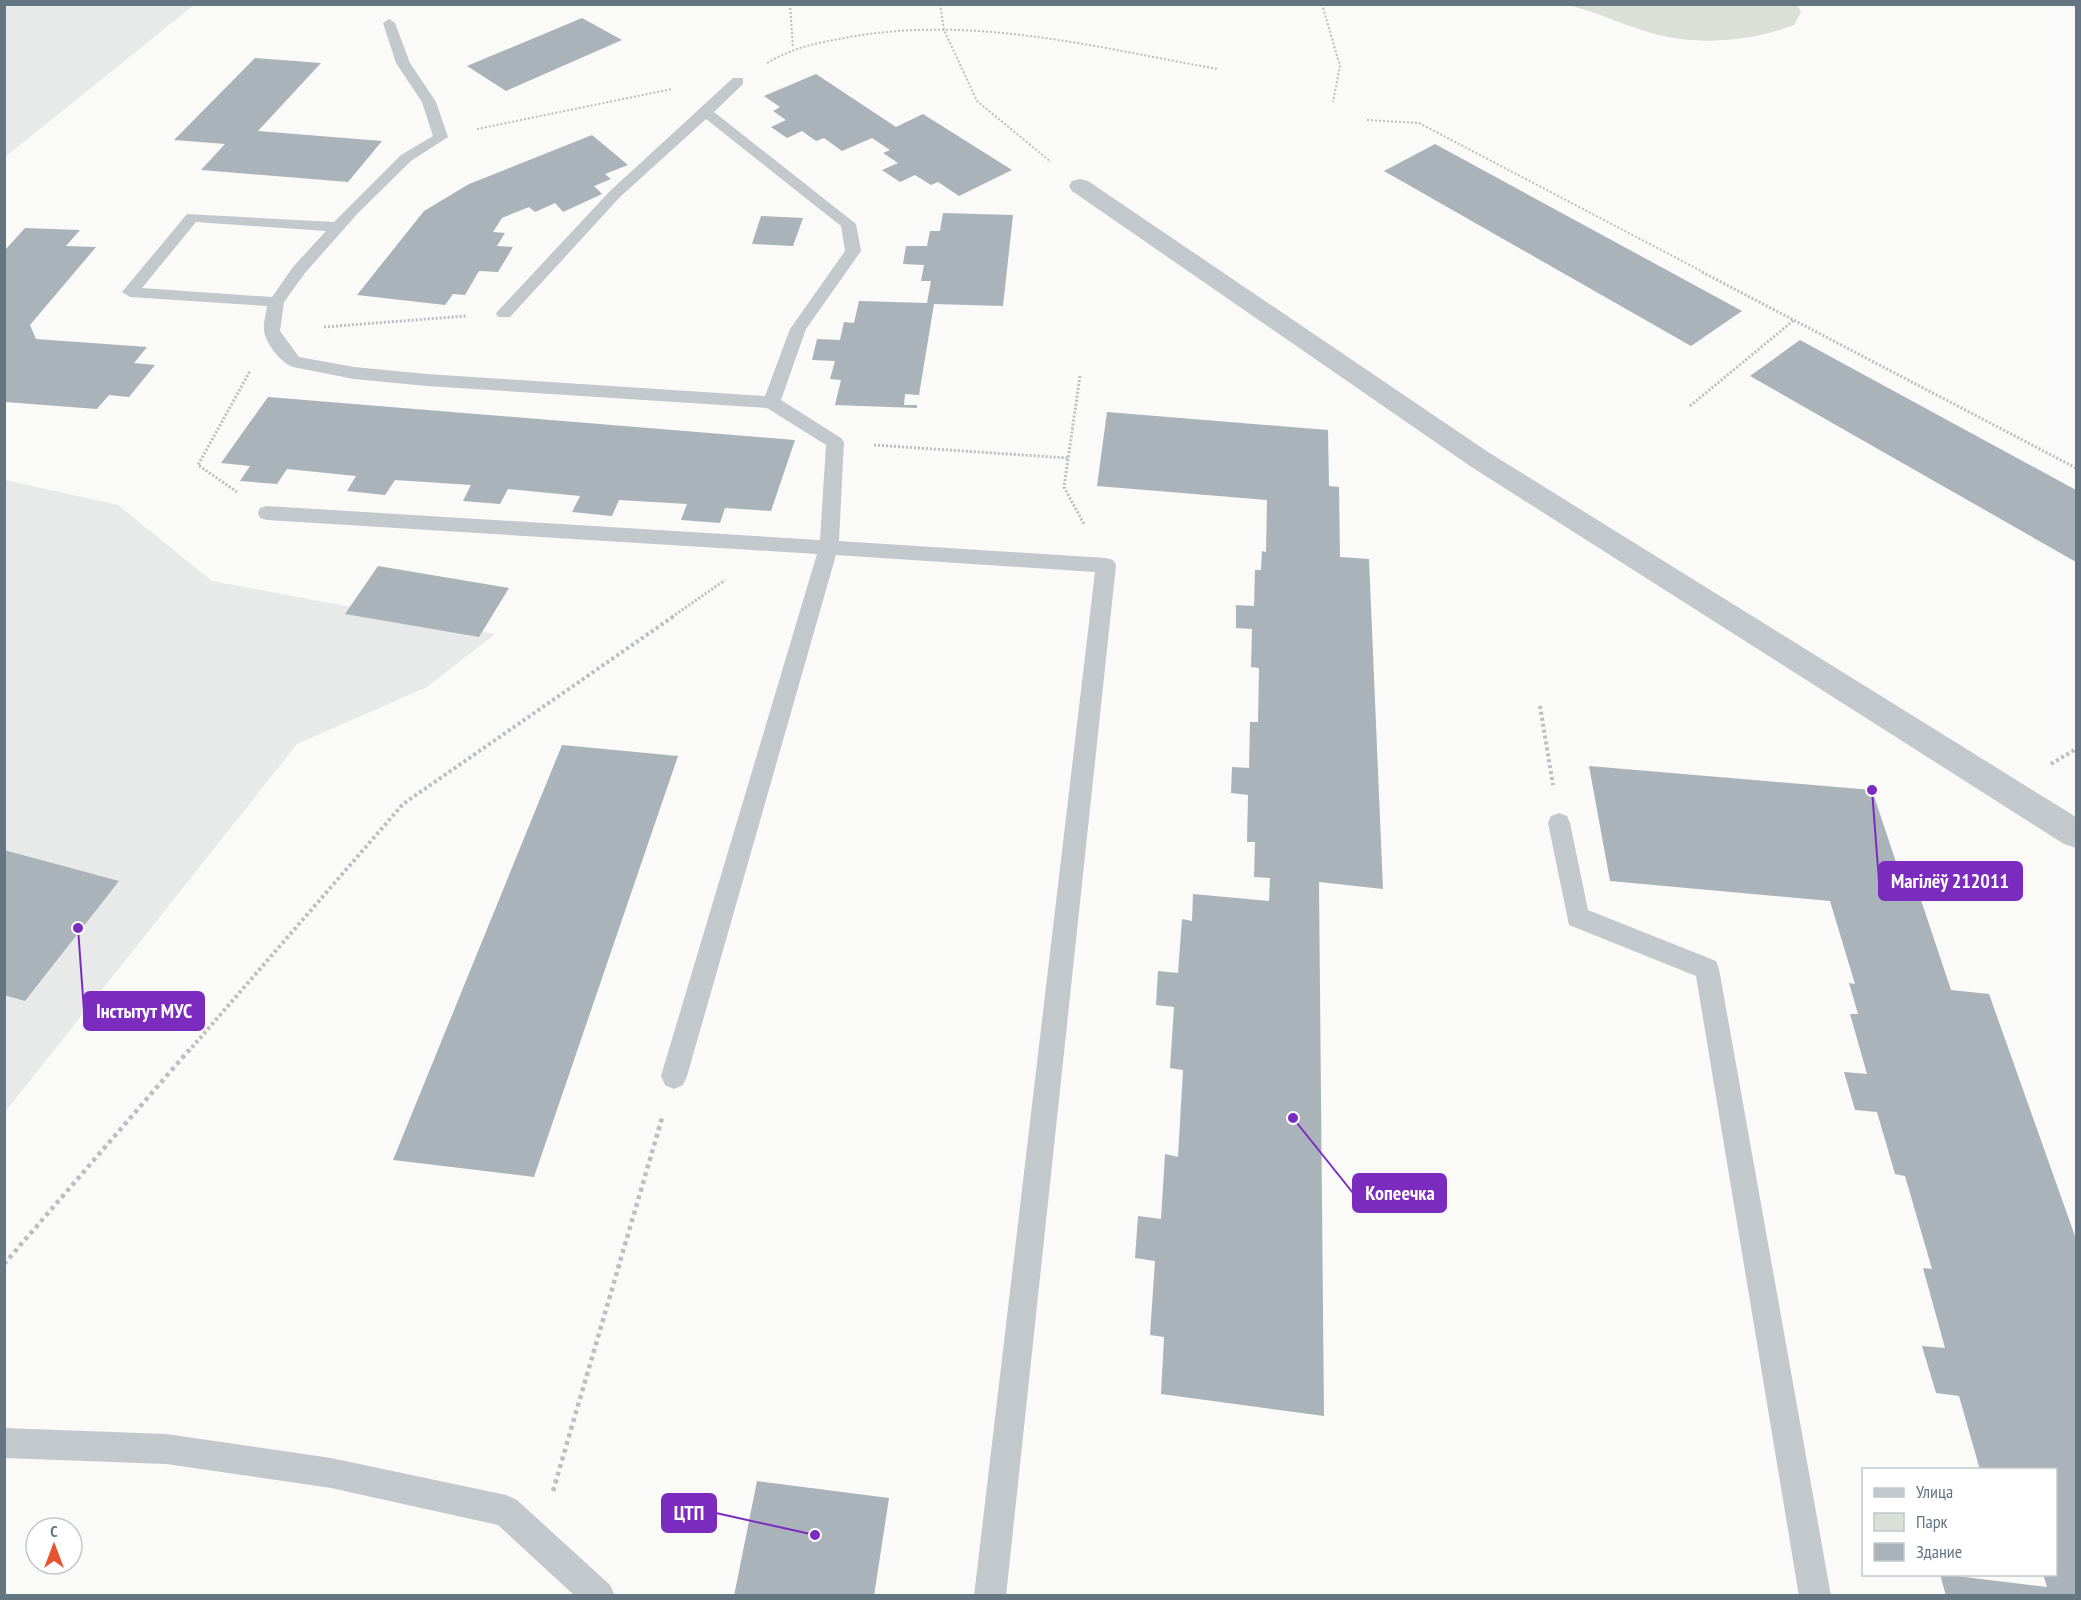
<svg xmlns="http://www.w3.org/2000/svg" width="2081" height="1600" font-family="'PT Sans Narrow',sans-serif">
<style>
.built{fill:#e8e9e9}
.green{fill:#dadfd7}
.building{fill:#aab3b9}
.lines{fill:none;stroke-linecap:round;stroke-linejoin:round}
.path-far3{stroke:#bbbfc2;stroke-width:2;stroke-dasharray:2 2;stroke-linecap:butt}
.path-far2{stroke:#bbbfc2;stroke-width:3;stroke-dasharray:2 2;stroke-linecap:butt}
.path-far1{stroke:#bbbfc2;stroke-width:4;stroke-dasharray:3 3;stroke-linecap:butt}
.path{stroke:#bbbfc2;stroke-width:4.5;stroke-dasharray:4 4;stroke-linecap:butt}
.lane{fill:#c3c8cc;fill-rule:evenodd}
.street{fill:#c3c8cc;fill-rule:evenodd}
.leader{fill:none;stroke:#7b2cbf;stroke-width:2}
.callout-dot{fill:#7b2cbf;stroke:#fff;stroke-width:2}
.callout{fill:#7b2cbf;stroke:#7b2cbf;stroke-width:2}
.callout-label{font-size:20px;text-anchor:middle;font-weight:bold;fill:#fff}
</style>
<rect width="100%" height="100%" fill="#fafaf8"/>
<g class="built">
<polygon points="5,4 194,4 194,5 5,157"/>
<polygon points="5,480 118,505 212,581 495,634 427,687 297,744 5,1112"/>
</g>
<path class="green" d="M1797,4l4,8 -7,13c-42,16 -95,21 -139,9 -30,-8 -57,-22 -87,-29z"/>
<g class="building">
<polygon points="582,18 622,40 506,91 467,66"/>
<polygon points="255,58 321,63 258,131 382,141 348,182 201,170 225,144 174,140"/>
<polygon points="816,74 896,127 923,114 1012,170 959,196 938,182 931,185 915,175 900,182 882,170 898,163 883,153 890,150 872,138 842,151 824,138 816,141 802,131 787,138 771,127 786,120 773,111 780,107 764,96"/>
<polygon points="592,135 628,165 605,174 611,179 594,186 602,194 563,212 555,203 535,212 529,207 502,218 493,232 505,233 497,246 513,247 498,272 479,271 465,295 453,294 445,305 357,295 424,211 469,184"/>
<polygon points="1435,144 1742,311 1691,346 1384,171"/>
<polygon points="943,213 1013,215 1003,306 934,304 919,395 905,394 904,405 917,405 917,408 835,405 841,380 830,379 835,361 812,360 817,339 840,340 844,322 854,323 859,301 927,303 931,281 921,281 924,265 903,264 906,246 927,246 930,231 940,231"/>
<polygon points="761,216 803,218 793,246 752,244"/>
<polygon points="25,228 80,230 66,246 96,247 30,325 36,339 147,347 134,363 155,365 129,397 109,395 97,409 5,402 5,250"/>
<polygon points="1800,340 2076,490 2076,562 1750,376"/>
<polygon points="268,397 795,440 771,511 725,508 720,523 681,520 687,504 619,500 612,516 572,512 580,496 508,489 500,504 463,501 471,485 395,480 385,495 347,491 356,476 287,469 277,484 240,481 250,466 221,463"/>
<polygon points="1107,412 1328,430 1329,486 1339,487 1340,557 1369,559 1383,889 1319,882 1324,1416 1161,1394 1164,1337 1150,1335 1155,1261 1135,1258 1138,1216 1161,1219 1165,1154 1178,1157 1183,1070 1170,1068 1174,1007 1156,1005 1158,971 1178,973 1182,919 1192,921 1193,894 1269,901 1270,878 1254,877 1255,842 1247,842 1248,795 1231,793 1232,767 1249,768 1250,722 1258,722 1259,668 1251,667 1252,629 1236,628 1236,605 1254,606 1255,570 1261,570 1262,551 1266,552 1267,500 1097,486"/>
<polygon points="378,566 509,588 479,637 345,614"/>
<polygon points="562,745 678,756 534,1177 393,1160"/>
<polygon points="1589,766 1872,790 1901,877 1914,879 1951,990 1989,994 2076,1239 2076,1596 1946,1596 1940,1574 2047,1587 2043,1574 2056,1574 2056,1470 1980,1470 1959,1396 1936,1393 1922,1346 1945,1348 1923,1268 1932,1269 1905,1176 1895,1174 1877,1112 1855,1110 1844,1072 1867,1074 1850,1014 1858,1014 1849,983 1855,984 1830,901 1610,881"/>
<polygon points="4,850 119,881 25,1001 4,995"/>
<polygon points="757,1481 889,1498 874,1596 734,1596"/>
</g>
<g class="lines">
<g class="path-far3">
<polyline points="790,4 793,48"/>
<polyline points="940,4 944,30 977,101 1051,162"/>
<polyline points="1322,4 1340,66 1333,102"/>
<path d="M767,63c28,-16 46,-19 77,-25 126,-24 250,9 374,31"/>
<polyline points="1367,120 1419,123 1705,273"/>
<polyline points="477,129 672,89"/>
</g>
<g class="path-far2">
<polyline points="1702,272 2076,468"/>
<polyline points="324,327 466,316"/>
<polyline points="1080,376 1064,487 1084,524"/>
<polyline points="1690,406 1794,320"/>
<polyline points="874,445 1068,458"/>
<polyline points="237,492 198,465 250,371"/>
<polyline points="672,617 725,580"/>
</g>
<g class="path-far1">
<polyline points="1540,706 1553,785"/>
<polyline points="2051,764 2076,749"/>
<polyline points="188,1052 403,804 674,616"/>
</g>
<g class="path">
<polyline points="4,1264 189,1050"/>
<polyline points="553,1491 662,1118"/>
</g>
<g class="lane">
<path d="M389,19l6,4 15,40 26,39 12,35 -37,24 -52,51 -54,61 -21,29 -4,29 19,26 55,10 73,7 338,22 25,-67 55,-78 -4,-25 -135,-107 -86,78 -110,120h-12l-2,-4 114,-122 123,-113h10v6l-29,28 142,112 5,27 -55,78 -25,71 60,38 3,4 -5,99 267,17 7,2 3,5 -110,1031h-32l121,-1024 -259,-17 -149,521 -4,9 -9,4 -9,-4 -4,-9 156,-522 -550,-34 -7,-2 -2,-5 2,-5 7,-2 553,34 6,-95 -59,-37 -340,-22 -73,-7 -61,-12c-12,-4 -28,-24 -29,-37 -1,-7 2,-16 3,-24l-137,-9 -8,-5 65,-78 147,8 67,-67 32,-19 -11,-34 -26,-39 -13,-40zM196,222l130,9 -33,36 -21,30 -130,-9z"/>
<polygon points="1559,813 1567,816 1570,823 1588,910 1716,961 1719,969 1831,1596 1799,1596 1696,976 1569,925 1548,823 1551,816"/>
<polygon points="4,1428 166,1434 331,1458 506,1495 517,1500 610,1585 615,1596 575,1596 498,1525 331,1488 166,1464 4,1458"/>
</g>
<polygon class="street" points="1080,179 1088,181 1488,452 2076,817 2076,848 2064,844 1470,466 1072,191 1069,186 1072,181"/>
</g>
<path class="leader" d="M1872 790L1879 881M78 928L84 1011M1293 1118L1353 1193M815 1535L716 1513"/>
<g class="callout-dot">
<circle cx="1872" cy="790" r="6"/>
<circle cx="78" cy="928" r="6"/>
<circle cx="1293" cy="1118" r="6"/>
<circle cx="815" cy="1535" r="6"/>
</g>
<g class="callout">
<rect x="1879" y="862" width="143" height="38" rx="6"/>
<rect x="84" y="992" width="120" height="38" rx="6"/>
<rect x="1353" y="1174" width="93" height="38" rx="6"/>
<rect x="662" y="1494" width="54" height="38" rx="6"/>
</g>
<g class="callout-label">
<text x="1950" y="888">Магілёў 212011</text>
<text x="144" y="1018">Інстытут МУС</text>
<text x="1400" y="1200">Копеечка</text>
<text x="689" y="1520">ЦТП</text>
</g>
<rect width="2081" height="1600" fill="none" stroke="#657683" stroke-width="12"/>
<rect x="1862" y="1468" width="195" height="108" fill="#ffffff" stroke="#c1c8cd" stroke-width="1.5"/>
<rect x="1874" y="1488" width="30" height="9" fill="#c3c8cc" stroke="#c1c8cd" stroke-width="1.5"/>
<text x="1916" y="1498" font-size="18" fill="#657683">Улица</text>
<rect x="1874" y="1513" width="30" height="18" fill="#dadfd7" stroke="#c1c8cd" stroke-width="1.5"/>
<text x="1916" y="1528" font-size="18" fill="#657683">Парк</text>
<rect x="1874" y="1543" width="30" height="18" fill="#aab3b9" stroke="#c1c8cd" stroke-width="1.5"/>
<text x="1916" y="1558" font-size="18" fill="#657683">Здание</text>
<g transform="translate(54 1546)"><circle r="28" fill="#ffffff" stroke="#c1c8cd" stroke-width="1.5"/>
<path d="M0-4.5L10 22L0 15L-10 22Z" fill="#e4572e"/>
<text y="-9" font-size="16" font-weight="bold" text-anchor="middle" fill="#657683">С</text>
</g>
</svg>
